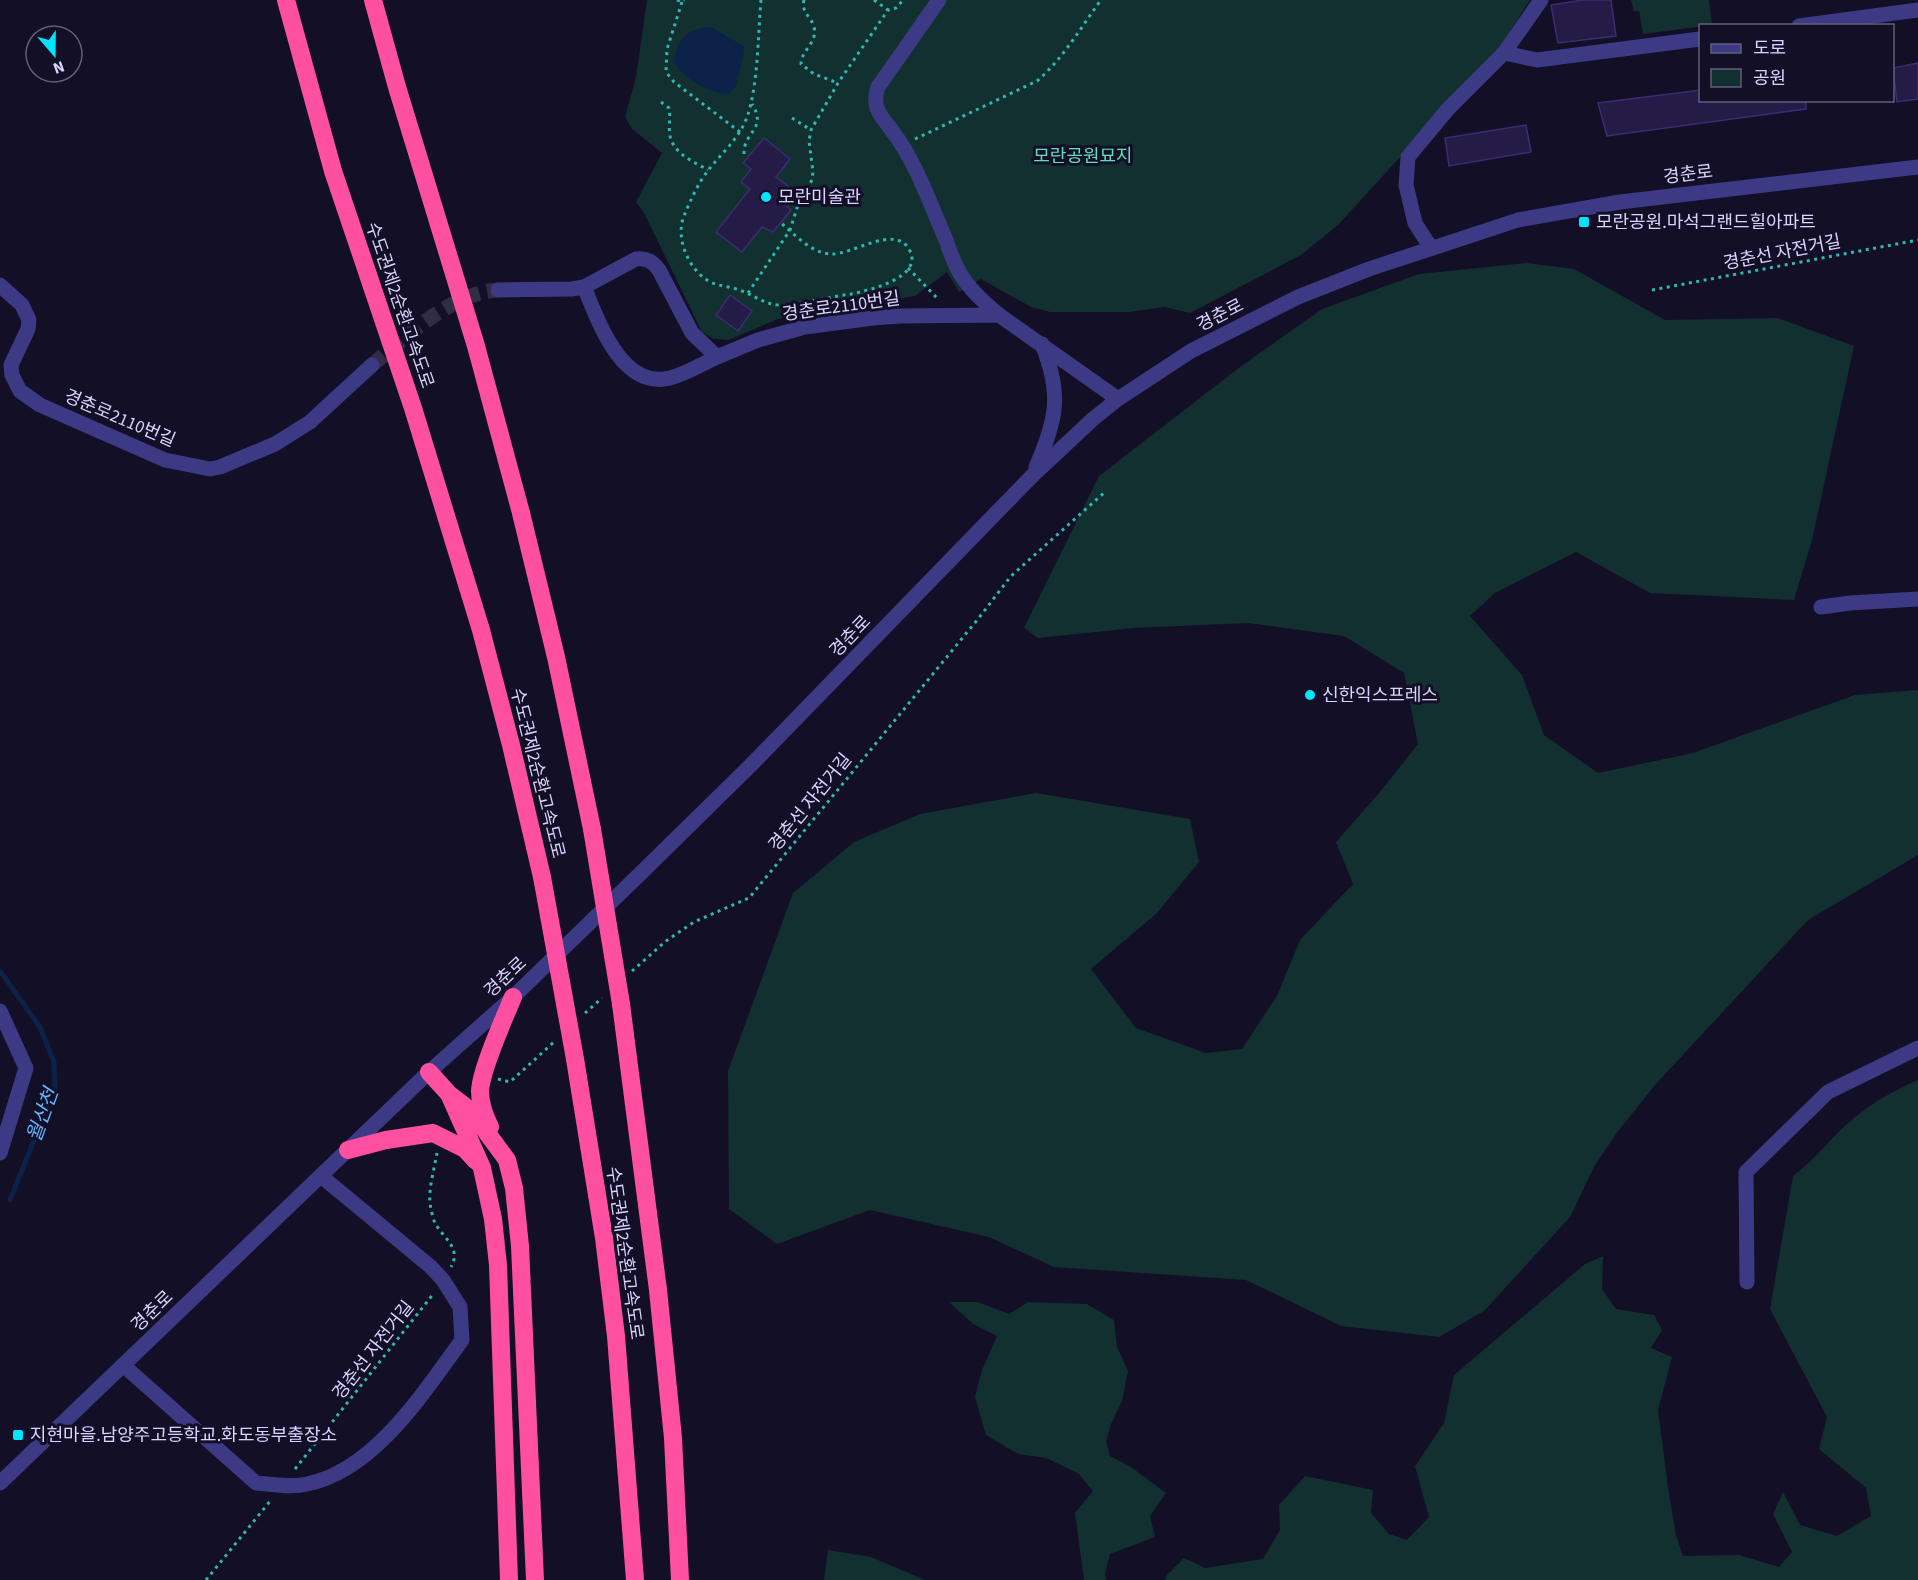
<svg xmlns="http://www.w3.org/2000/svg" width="1918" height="1580" font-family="'Source Sans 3','Noto Sans KR',sans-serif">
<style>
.green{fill:#12302f}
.water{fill:#0c2248}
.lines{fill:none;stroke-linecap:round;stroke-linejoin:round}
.stream{stroke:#0c2248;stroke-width:5}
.building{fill:#241b47;stroke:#3b2d73;stroke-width:1.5}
.minor-tunnel{stroke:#312d47;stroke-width:15;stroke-dasharray:15 8;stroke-linecap:butt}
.path{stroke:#2fb8b0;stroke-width:3;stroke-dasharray:3 4.5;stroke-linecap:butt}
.minor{stroke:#3d3a85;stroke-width:15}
.highway{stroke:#ff4fa3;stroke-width:18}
.highway-bridge{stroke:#ff4fa3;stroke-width:18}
.poi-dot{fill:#00e5ff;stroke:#130f26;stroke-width:2}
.labels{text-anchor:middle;stroke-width:6;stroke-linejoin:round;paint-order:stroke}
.park-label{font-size:18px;fill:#5fe0c0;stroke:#130f26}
.street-label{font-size:18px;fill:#d9d4ff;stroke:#130f26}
.poi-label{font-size:18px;fill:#d9d4ff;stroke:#130f26;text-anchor:start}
.water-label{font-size:20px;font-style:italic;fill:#62b6ff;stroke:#130f26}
</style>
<rect width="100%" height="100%" fill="#130f26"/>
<g class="green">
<polygon points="647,0 1530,0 1499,49 1338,225 1301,255 1190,313 1165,307 1129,312 1050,312 1031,307 981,279 959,292 947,272 915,296 778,319 729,340 714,339 702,332 644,213 636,202 662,153 632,129 625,117 636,77"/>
<polygon points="1631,0 1709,0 1712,25 1643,34 1639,11 1634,11"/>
<polygon points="1526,263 1574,269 1665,320 1778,318 1854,346 1812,540 1794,600 1650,593 1576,552 1495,593 1470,616 1522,675 1544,735 1598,773 1693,753 1855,695 1918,690 1918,855 1808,920 1655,1085 1616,1134 1595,1165 1570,1217 1484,1311 1439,1337 1341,1326 1246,1280 1054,1267 989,1237 870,1210 777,1244 729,1209 728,1071 793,893 854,842 920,814 1036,793 1190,819 1199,862 1157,913 1091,969 1136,1028 1206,1053 1242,1049 1277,996 1300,940 1353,884 1336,842 1380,792 1418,744 1404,673 1344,636 1248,623 1134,628 1038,638 1024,628 1099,476 1240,367 1322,309 1419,274"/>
<path d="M1918,1080v500h-753l2,-5 17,-17 21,10 58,-9 17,-29 -1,-25 26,-29 68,14 -2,23 18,21 18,6 22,-23 -14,-51 29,-43 10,-48 131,-111 18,-8 -1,33 14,20 38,6 8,15 -11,18 21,9 -14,53 11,84 7,41 7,21 56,-1 40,12 13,-15 -19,-38 10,-22 17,33 37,11 34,-20 -5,-28 -47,-39 8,-32 -57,-108 23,-133c23,-17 39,-40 61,-58 19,-16 41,-28 64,-38z"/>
<polygon points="949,1302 978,1302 1009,1314 1028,1302 1087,1304 1114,1320 1117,1347 1128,1371 1122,1401 1111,1424 1106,1442 1110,1456 1131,1467 1166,1493 1150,1516 1155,1537 1110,1554 1105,1574 1106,1580 1084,1580 1075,1513 1093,1491 1078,1473 1046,1458 1018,1454 986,1435 975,1397 982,1370 997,1336 973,1324"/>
<polygon points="828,1550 871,1557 925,1580 824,1580"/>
</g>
<path class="water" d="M711,27l34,20 -9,39 -7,8c-20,0 -44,-15 -55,-31 2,-24 14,-35 37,-36z"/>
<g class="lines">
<polyline class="stream" points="0,971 40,1027 54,1062 55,1088 10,1200"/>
</g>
<g class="building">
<polygon points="1583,0 1611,0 1616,36 1558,43 1551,5"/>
<polygon points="1918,63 1918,99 1897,102 1893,68"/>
<polygon points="1701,90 1701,100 1806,100 1806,109 1607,136 1598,103"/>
<polygon points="1526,125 1531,152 1449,166 1445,138"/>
<polygon points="764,138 790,159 776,177 793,190 783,203 791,210 773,232 762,227 742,252 716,232 750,189 741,182 751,169 743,163"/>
<polygon points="730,295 752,311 738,331 716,315"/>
</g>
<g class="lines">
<path class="minor-tunnel" d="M372,365c35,-29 79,-72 126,-75"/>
<g class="path">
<polyline points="677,0 682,2 684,0"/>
<path d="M761,0c-3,34 -3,87 -14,117 -7,20 -24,35 -37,51 -11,13 -20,33 -26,48 -9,21 4,52 23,64 10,7 24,6 35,11 13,5 22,13 37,14 23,0 49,-8 72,-11 16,-3 72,-16 59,-43 -14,-29 -58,5 -80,3 -18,-1 -35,-19 -49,-31"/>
<path d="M804,0c-3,13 7,16 10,27 4,16 -13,23 -13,37l13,10 24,9"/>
<polyline points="874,0 888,10"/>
<polyline points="682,2 667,49 666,72 674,82 740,132"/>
<path d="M661,102l8,6c2,9 -1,19 1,28 4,18 24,26 38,34"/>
<polyline points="792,118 811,130"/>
<path d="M915,139l122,-58c26,-22 44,-54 64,-81"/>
<path d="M744,154c-1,-22 24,-25 8,-50"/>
<polyline points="908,268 938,299"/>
<polyline points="1652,290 1918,240"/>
<polyline points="748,293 790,230 798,205 812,180 813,172 809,141 811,130 838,83 888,10 896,8 903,0"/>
<polyline points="632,971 666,941 694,922 749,898 978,619 1011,576 1106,491"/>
<polyline points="585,1013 602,998"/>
<polyline points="498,1079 510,1082 554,1042"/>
<path d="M437,1153c-3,18 -10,39 -6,56 1,4 2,10 4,14 8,15 27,25 16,44"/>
<polyline points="295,1469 434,1293"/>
<polyline points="206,1580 271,1500"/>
</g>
<g class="minor">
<path d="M939,0l-61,87c-7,22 3,28 15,45 24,32 37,72 53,108 4,12 8,24 15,35 10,16 23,27 38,40"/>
<polyline points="1799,26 1918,10"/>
<polyline points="1504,53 1537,60 1700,39"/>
<polyline points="1431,248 1415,223 1406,185 1408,157 1448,109 1504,53 1541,0"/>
<polyline points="0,285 22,305 29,320 28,329 11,365 12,375 20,391 40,405 165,460 210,469 220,467 275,444 310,422 372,365"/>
<path d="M584,287c14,33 37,103 86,91 16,-4 32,-14 47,-21"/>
<path d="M498,290l74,-1 12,-2 52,-28c11,-1 16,2 23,11l33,63 25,24 41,-17 47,-13 68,-9 27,-2 99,-1 119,84"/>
<path d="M1036,467c21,-48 26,-73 6,-123"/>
<polyline points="1821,607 1850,603 1918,599"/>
<polyline points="0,1011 26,1068 0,1153"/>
<polyline points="1747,1282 1746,1172 1828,1092 1918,1048"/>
<path d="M123,1365l133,118c16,1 35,5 51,1 67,-13 117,-92 155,-144l-2,-33 -17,-27 -12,-13 -110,-91"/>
<polyline points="0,1483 429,1072 513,997 643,871 750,766 1032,476 1093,419 1118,399 1191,351 1298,297 1369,269 1518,220 1620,202 1918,167"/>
</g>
<g class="highway">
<polyline points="286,0 333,171 413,408 481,630 511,745 542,877"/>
<polyline points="373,0 397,87 476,346 521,513 556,657 592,829"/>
<polyline points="621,1004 658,1290 673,1438 680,1580"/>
<polyline points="575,1059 604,1238 616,1336 635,1580"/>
<polyline points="429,1072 449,1094 471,1111 507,1160 514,1188 520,1246 535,1580"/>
<polyline points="450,1096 482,1168 493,1219 498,1265 509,1580"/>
<path d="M490,1127c-6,-12 -10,-24 -10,-36 1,-22 24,-72 33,-94"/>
<polyline points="348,1150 386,1140 433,1133 465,1149 476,1161"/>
</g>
<g class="highway-bridge">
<polyline points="592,829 621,1004"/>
<polyline points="542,877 575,1059"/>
</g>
</g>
<g class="poi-dot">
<circle cx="766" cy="197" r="6"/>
<rect x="1578" y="216" width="12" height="12" rx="3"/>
<circle cx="1310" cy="695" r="6"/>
<rect x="12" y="1429" width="12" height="12" rx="3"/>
</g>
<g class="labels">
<g class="park-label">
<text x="1083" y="162">모란공원묘지</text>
</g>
<g class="street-label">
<text transform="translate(1688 174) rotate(-7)" y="6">경춘로</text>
<text transform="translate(1782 252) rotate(-11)" y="6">경춘선 자전거길</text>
<text transform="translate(400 305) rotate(71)" y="6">수도권제2순환고속도로</text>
<text transform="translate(841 306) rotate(-8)" y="6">경춘로2110번길</text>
<text transform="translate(1220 315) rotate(-27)" y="6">경춘로</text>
<text transform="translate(120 418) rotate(23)" y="6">경춘로2110번길</text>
<text transform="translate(850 636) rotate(-46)" y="6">경춘로</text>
<text transform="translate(538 773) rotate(76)" y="6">수도권제2순환고속도로</text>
<text transform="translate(810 802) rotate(-51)" y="6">경춘선 자전거길</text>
<text transform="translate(505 977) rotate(-43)" y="6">경춘로</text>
<text transform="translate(625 1253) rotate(82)" y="6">수도권제2순환고속도로</text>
<text transform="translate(152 1311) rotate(-44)" y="6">경춘로</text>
<text transform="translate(373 1350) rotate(-52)" y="6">경춘선 자전거길</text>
</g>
<g class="poi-label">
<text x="778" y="203">모란미술관</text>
<text x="1596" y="228">모란공원.마석그랜드힐아파트</text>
<text x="1322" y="701">신한익스프레스</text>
<text x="30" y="1441">지현마을.남양주고등학교.화도동부출장소</text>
</g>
<g class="water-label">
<text transform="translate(42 1115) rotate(-70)" y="7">월산천</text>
</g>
</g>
<rect x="1699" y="24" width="195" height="78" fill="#130f26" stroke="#625e7d" stroke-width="1.5"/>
<rect x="1711" y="44" width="30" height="9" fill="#3d3a85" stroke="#625e7d" stroke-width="1.5"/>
<text x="1753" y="54" font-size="18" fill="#d9d4ff">도로</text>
<rect x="1711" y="69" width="30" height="18" fill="#12302f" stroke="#625e7d" stroke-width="1.5"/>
<text x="1753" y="84" font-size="18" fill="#d9d4ff">공원</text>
<g transform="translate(54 54) rotate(160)"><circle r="28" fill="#130f26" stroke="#625e7d" stroke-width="1.5"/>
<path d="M0-4.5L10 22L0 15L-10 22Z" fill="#00e5ff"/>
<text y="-9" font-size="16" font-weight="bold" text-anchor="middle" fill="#d9d4ff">N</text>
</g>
</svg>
